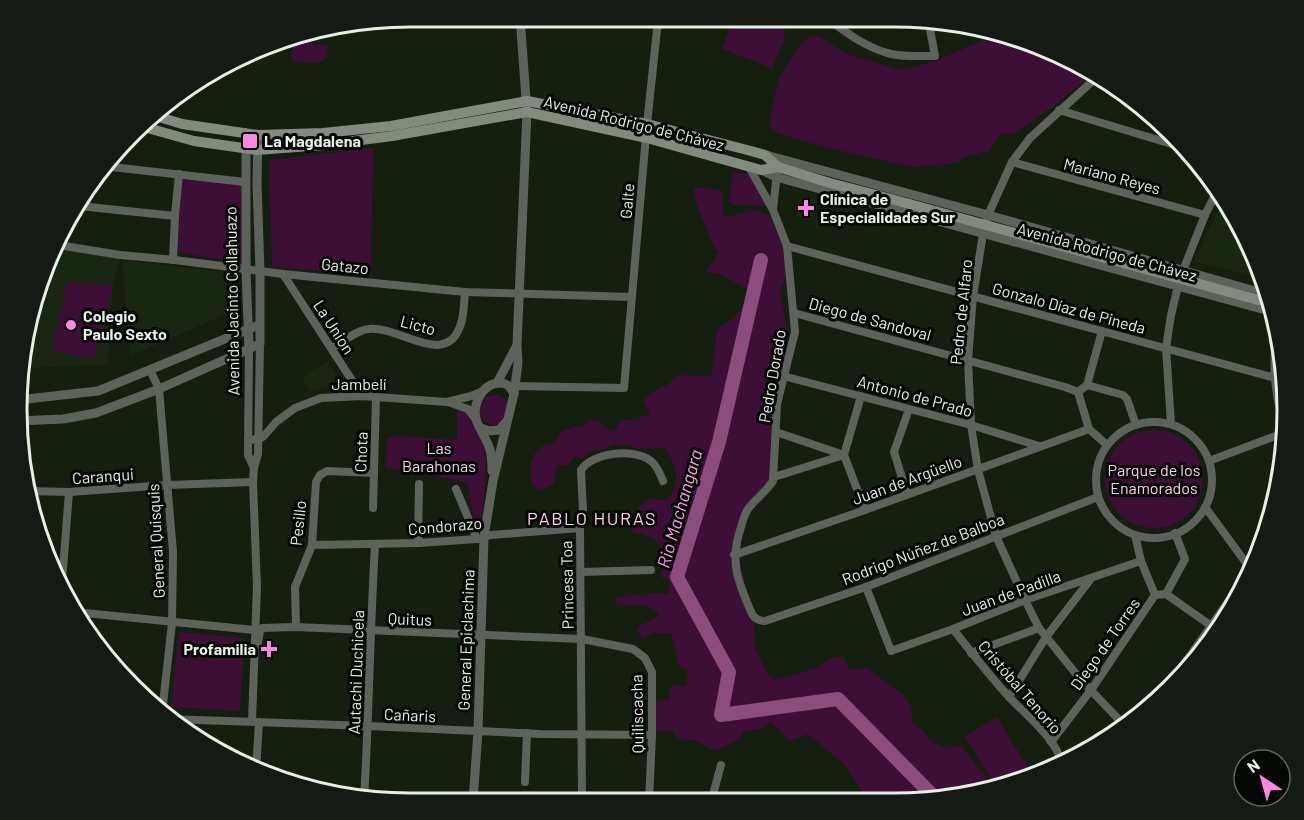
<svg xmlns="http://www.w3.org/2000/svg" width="1304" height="820" font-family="Barlow,sans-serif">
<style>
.built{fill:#192611}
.green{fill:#3d0f36}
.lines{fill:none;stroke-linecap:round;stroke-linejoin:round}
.river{stroke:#8b4c7e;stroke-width:14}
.minor{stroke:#5d625a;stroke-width:8}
.tertiary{stroke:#5d625a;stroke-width:9}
.secondary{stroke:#828b7e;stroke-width:10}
.poi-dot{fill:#fc86e4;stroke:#040703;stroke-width:2}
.labels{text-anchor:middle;stroke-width:6;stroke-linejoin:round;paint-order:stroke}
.street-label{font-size:16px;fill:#e8efe4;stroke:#040703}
.poi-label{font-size:16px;font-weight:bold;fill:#e8efe4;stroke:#040703;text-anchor:start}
.park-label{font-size:16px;fill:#f5cfeb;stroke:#040703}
.water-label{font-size:18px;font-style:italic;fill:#fea3ea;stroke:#040703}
.neighbourhood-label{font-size:18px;letter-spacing:1.5px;fill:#fcd3f2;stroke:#040703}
.rim{fill:none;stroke:#e8efe4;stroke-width:3}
</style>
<rect width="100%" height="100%" fill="#151f10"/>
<g class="built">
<polygon points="802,196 816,200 810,221 796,217"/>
<polygon points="1224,198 1235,214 1265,279 1194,261"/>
<polygon points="57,246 120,255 113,286 108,365 23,368 37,283"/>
<polygon points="122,260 237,274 236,310 130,356"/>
<polygon points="327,361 346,387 327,388 311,392 302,377"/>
</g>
<g class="green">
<polygon points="733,19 788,19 785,28 784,41 772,68 722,49"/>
<path d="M313,32v12l14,2c4,23 -19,17 -35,15l2,-25z"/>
<polygon points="994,33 1044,46 1092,74 1056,104 1014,134 1000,134 988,153 983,152 965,157 958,162 949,164 913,167 824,147 776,133 771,129 769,122 779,78 798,48 806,39 813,36 820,37 847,54 901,70 938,60 988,38"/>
<polygon points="373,148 371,275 272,267 269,160"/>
<polygon points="733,172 750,174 768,206 734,205 729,201"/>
<polygon points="181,179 241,184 242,264 174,251"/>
<path d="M699,187l23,4 1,23 5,3 26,-7 15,6 14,28 3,16 -1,18 -5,13 7,38 -1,15 -11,129 -31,42 -7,36 17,70v26l13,26 8,7 40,-11 16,-11 13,-1 6,13 17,-2 35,26 8,10 3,20 12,8 5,9 15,7 15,-3 25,30 3,16 -68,12 -44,-1 -12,-7 -20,-31 -36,-30 -18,7 -19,-19 -8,6 -20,4 -5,8 -23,11 -20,-11 -19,-1 -2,-8h-18v-30l14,-2 -1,-11 6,-4 11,3 2,-17 -9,-3 -8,-34h-18l-9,5 -7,-7 2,-6 11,-4 10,-7 -8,-6 -12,-3h-22l-5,-6c11,-2 22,-7 33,-3l5,-3 17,1 2,-14 -9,-3 5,-24c-10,-16 -16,-17 -34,-21 1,-18 3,-24 18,-34l13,2 5,-1c13,-18 10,-34 -4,-51l-24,1 -16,-4h-11l-8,4 -14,2 -9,7 -6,-2 -10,10 -9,-1 -3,19 -14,6 -8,-5c-5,-17 0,-41 22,-42l7,-10 1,-3c8,0 15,-5 23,-4l2,-5c12,-1 14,1 22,10l7,-2 4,-9h15l15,-7 -6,-10v-4l13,-10 12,-5 8,-9 34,1 6,-45 8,-8 9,-5 15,-21 -1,-7c-15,-8 -23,-17 -42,-18l13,-20 -4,-3 -19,-46 -2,-14z"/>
<polygon points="67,282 113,286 94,359 52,350"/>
<circle cx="494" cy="410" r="15"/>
<path d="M457,410l8,1c3,4 7,7 10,11 18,30 9,76 4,109l-4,-7 -8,-41 -20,-5 -62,-10 2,-30 11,-2 59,4z"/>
<circle cx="1154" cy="479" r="49"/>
<polygon points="179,632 244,638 240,711 171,707"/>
<polygon points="996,717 1034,776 998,789 965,737"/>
</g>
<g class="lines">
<polyline class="river" points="761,260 719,442 677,577 729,672 721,715 838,699 937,800"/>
<g class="minor">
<path d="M828,19c20,15 39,29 63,35 14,3 30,2 44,2l-6,-32"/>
<path d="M889,19c13,7 39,5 53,1"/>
<polyline points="1097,77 1030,138 1012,162 988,215 983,234 973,296 968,360 971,425 978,470 996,536 1025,600 1039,628 1081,680 1126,727"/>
<polyline points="1059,110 1188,149"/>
<polyline points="1012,162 1205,215"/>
<polyline points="103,166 245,182"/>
<path d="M749,167l24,43 14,36 8,86 -18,72 -4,77c-7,11 -18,18 -25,28 -4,6 -5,12 -7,18 -12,35 -3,55 11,87 3,5 7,7 13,7l101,-34 232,-90"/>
<polyline points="79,206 175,216"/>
<polyline points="773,209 777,173"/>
<polyline points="58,245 120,255 175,260 283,274 465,292 632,297"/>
<polyline points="787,246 1275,378"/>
<polyline points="173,260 175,216 179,174"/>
<polyline points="283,274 362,396"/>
<polyline points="794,313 1065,387 1078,392"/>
<path d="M1278,331c-7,34 -3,69 9,102"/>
<path d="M332,348c9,-5 27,-19 37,-19 33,-3 80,43 93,-9 2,-9 2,-19 3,-28"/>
<polyline points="249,349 248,455 254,468"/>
<polyline points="150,370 159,389 173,552 172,623 162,713"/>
<polyline points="783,376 971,425 1039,446"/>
<polyline points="1087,385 1123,395 1127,399 1136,425"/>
<polyline points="515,386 624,388 647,124 657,30 660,18"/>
<polyline points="1078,392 1087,385 1102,331"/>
<polyline points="1078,392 1089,429 1107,445"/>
<polyline points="861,396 844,455 865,510"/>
<polyline points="448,402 468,409 477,421"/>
<polyline points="17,407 20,421 20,433"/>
<circle cx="1154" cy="480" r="58"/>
<polyline points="1171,424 1166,348 1171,315 1180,278 1205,215 1218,189"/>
<polyline points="776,432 844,455"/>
<polyline points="248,440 259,439 264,436 276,422 295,408 321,398 362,396 447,402 471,396 483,391"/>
<polyline points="1209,461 1286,432"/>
<polyline points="774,477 844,455"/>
<polyline points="456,489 477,539"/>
<polyline points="27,491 69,492 167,485 253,482"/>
<polyline points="907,494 894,452 909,409"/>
<polyline points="1205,507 1252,571"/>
<polyline points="373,508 376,397"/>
<polyline points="1135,535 1141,561 1155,595"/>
<polyline points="418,543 419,484"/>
<polyline points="312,545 418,543 477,539 491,535 580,528"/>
<polyline points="734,555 865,510 1089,429"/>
<polyline points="581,572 651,570"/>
<polyline points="62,582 69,492"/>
<polyline points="866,587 891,651 953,629 1025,600 1141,561"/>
<polyline points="1166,594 1210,625"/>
<polyline points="1155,595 1166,594 1185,559 1175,533"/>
<polyline points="75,612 254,630"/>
<polyline points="296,627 295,587 312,545 316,482 320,475 327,471 374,473"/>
<path d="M953,629c18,23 36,46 56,68 17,18 49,43 53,68"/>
<path d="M253,649c8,-5 4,-14 9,-21l34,-1 286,12 51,10 12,9 7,14v63l-3,66"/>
<polyline points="971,653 1039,628"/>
<polyline points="1165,691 1254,565"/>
<polyline points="1009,697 1046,637 1090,580"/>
<polyline points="167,719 368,726 540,734 652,735"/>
<polyline points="252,721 257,587 253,482 254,468 258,454 260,344"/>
<polyline points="1051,742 1091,690 1155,595"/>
<polyline points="256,771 259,722"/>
<polyline points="525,782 527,733"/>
<path d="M364,800c5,-85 6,-170 11,-255"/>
<path d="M582,801l-2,-273 3,-17 -2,-41c12,-18 53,-22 70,-9 6,5 9,12 12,20"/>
<polyline points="711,802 721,765"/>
</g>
<g class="tertiary">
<polyline points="246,134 246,269 249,349"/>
<polyline points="766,155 988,215 1269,295"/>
<polyline points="761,170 776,177 1273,312"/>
<polyline points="497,383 516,347"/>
<polyline points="18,400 98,391 259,325"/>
<polyline points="18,421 63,419 96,413 159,389 260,344 260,271 257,184 258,135"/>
<polyline points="481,428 489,431 499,430 506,422"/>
<path d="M492,471c0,-8 0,-17 -3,-24 -3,-9 -9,-17 -12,-25 -6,-16 5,-39 23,-39 8,0 11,5 14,11"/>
<polyline points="473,801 478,731 484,537 493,481 514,394 518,363 517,345 527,112 520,17"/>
</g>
<g class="secondary">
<polyline points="156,116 182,124 258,135 323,133 391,126 527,101 647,124 751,151 765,155 778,167 830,183 884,197 1258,300 1270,300"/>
<polyline points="144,127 194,141 257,150 323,145 392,136 527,112 647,138 761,170 778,167"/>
</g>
</g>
<g class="poi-dot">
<rect x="242" y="133" width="16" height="16" rx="3"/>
<path d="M803 199h6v6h6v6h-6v6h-6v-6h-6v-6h6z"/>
<circle cx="71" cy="325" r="6"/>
<path d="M266 640h6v6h6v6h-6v6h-6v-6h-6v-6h6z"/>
</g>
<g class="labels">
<g class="street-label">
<text transform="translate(634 123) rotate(14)" y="6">Avenida Rodrigo de Chávez</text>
<text transform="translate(1112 176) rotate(15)" y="6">Mariano Reyes</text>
<text transform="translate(627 201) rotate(-85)" y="6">Galte</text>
<text transform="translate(1107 252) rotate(15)" y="6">Avenida Rodrigo de Chávez</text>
<text transform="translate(345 266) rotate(6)" y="6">Gatazo</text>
<text transform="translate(232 301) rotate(-91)" y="6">Avenida Jacinto Collahuazo</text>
<text transform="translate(1069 308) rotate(15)" y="6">Gonzalo Díaz de Pineda</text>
<text transform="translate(961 312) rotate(-84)" y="6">Pedro de Alfaro</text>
<text transform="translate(870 319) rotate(15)" y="6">Diego de Sandoval</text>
<text transform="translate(418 325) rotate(15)" y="6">Licto</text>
<text transform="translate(334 327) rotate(57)" y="6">La Union</text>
<text transform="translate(772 376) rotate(-80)" y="6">Pedro Dorado</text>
<text x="359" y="390">Jambelí</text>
<text transform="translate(915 396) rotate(15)" y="6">Antonio de Prado</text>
<text transform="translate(361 452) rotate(-88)" y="6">Chota</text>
<text transform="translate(103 476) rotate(-4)" y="6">Caranqui</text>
<text transform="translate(907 480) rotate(-20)" y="6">Juan de Argüello</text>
<text transform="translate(298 523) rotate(-84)" y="6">Pesillo</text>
<text transform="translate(445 526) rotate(-5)" y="6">Condorazo</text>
<text transform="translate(156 541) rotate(-93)" y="6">General Quisquis</text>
<text transform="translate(923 549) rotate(-21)" y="6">Rodrigo Núñez de Balboa</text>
<text transform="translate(567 585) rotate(-91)" y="6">Princesa Toa</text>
<text transform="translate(1011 593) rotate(-20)" y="6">Juan de Padilla</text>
<text transform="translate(410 619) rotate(2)" y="6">Quitus</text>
<text transform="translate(466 640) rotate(-88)" y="6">General Epiclachima</text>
<text transform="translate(1105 644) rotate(-55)" y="6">Diego de Torres</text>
<text transform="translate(356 672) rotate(-88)" y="6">Autachi Duchicela</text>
<text transform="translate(1020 687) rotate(49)" y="6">Cristóbal Tenorio</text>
<text transform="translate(637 714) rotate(-91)" y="6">Quiliscacha</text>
<text transform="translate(410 715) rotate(3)" y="6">Cañaris</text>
</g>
<g class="poi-label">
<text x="264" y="147">La Magdalena</text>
<text x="820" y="205">Clínica de<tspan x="820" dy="18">Especialidades Sur</tspan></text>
<text x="83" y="322">Colegio<tspan x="83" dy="18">Paulo Sexto</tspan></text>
<text x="256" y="655" text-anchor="end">Profamilia</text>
</g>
<g class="park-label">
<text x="439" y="454">Las<tspan x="439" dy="18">Barahonas</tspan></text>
<text x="1154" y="476">Parque de los<tspan x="1154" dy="18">Enamorados</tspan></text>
</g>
<g class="water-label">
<text transform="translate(680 509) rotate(-74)" y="6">Rio Machangara</text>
</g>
<g class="neighbourhood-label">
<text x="592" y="525">PABLO HURAS</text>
</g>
</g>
<path d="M0 0H1304V820H0ZM410 27H894A383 383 0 0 1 1277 410V410A383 383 0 0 1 894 793H410A383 383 0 0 1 27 410V410A383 383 0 0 1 410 27Z" fill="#161a15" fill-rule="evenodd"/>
<path class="rim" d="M410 27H894A383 383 0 0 1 1277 410V410A383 383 0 0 1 894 793H410A383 383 0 0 1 27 410V410A383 383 0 0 1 410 27Z"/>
<g transform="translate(1262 778) rotate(324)"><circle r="28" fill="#040703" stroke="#5f645d" stroke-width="1.5"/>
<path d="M0-4.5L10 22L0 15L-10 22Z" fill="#fc86e4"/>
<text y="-9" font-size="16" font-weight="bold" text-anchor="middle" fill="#e8efe4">N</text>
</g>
</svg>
